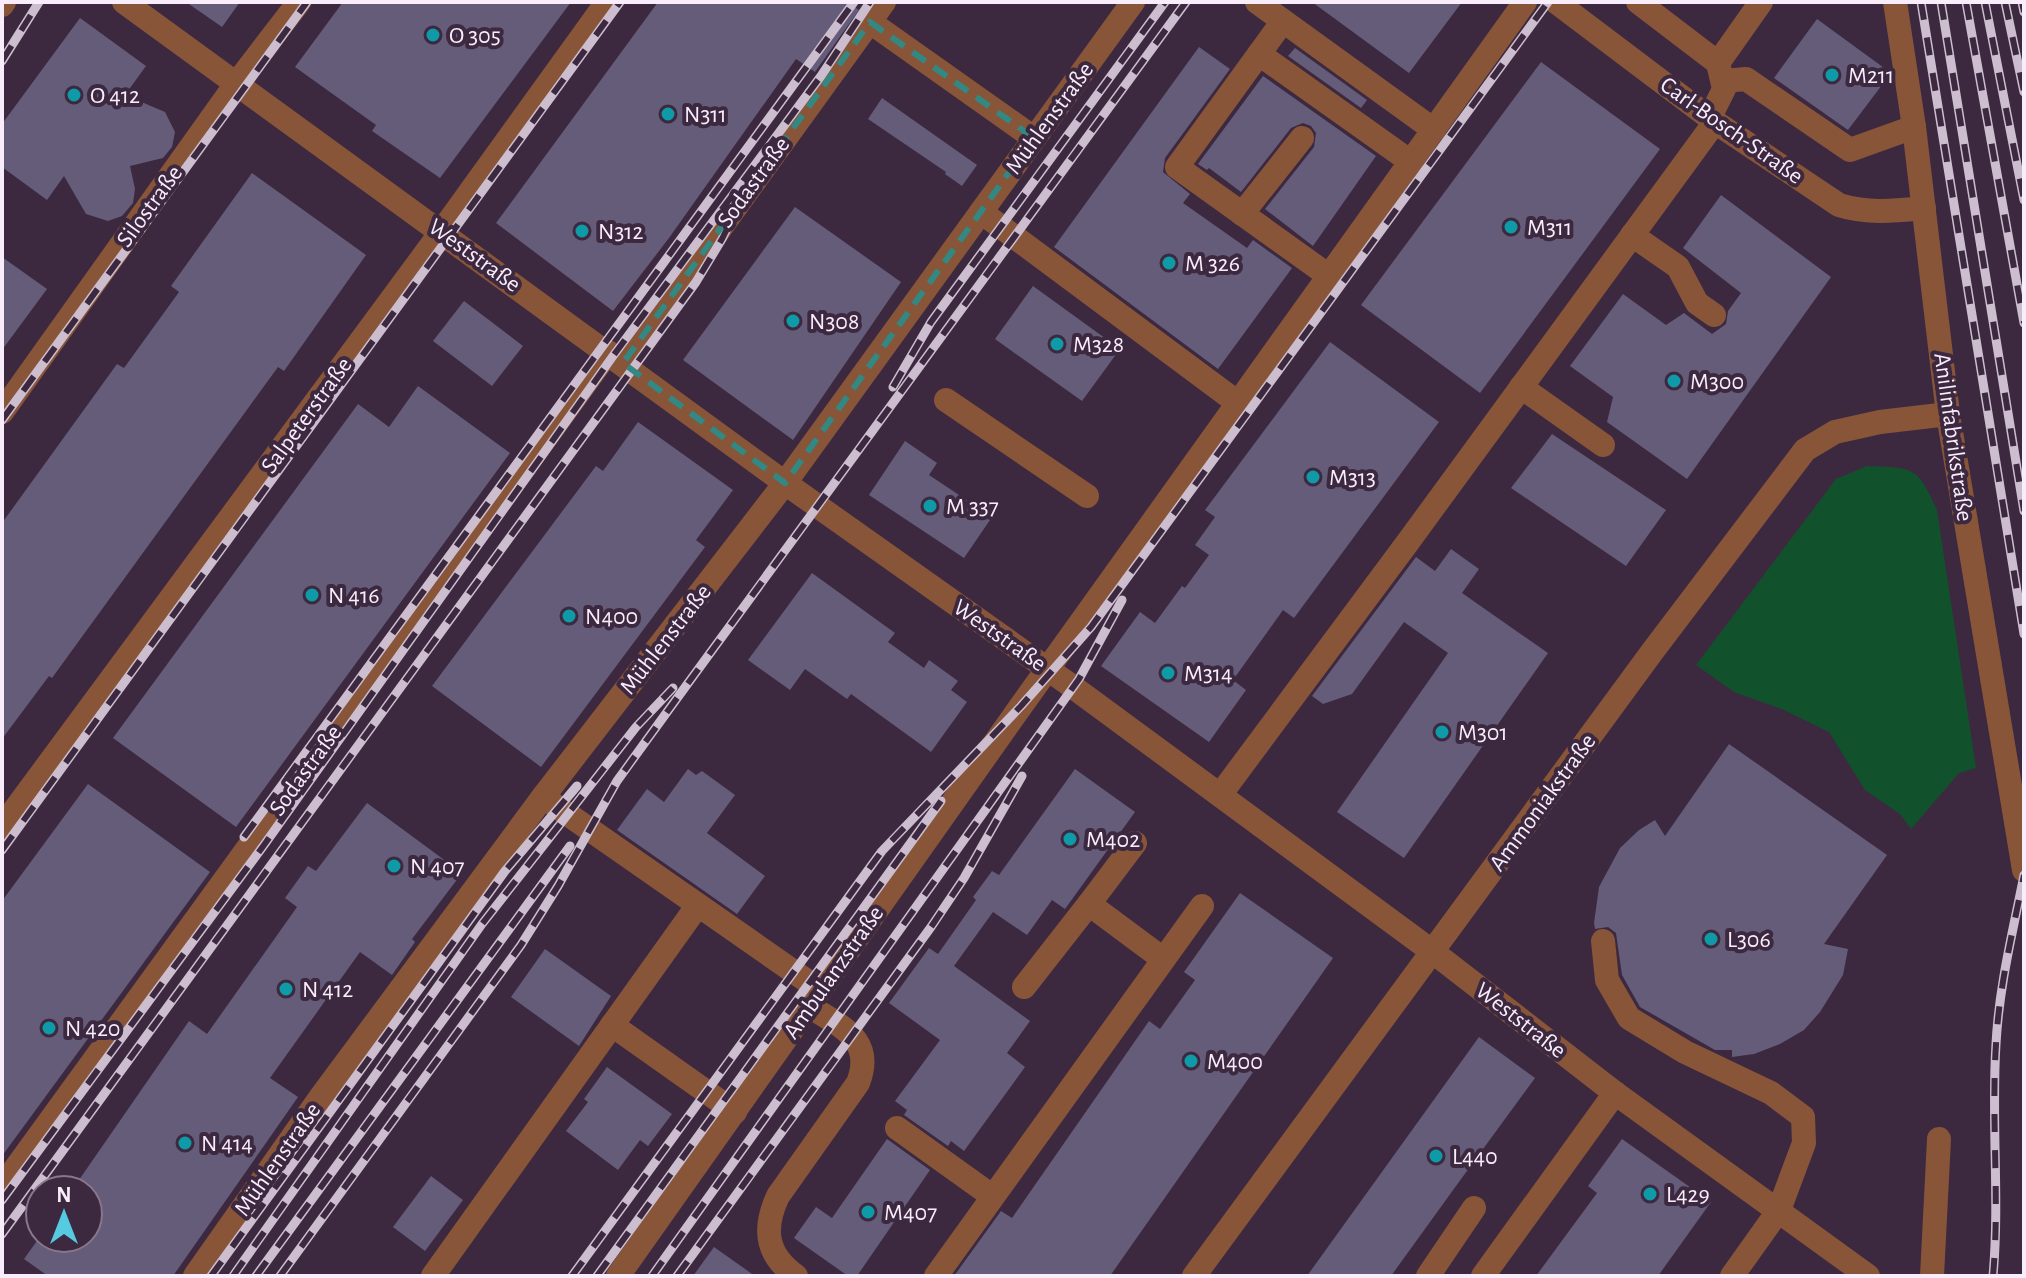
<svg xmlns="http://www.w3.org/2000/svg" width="2026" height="1278" font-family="'Alegreya Sans',sans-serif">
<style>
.green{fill:#11522c}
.building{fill:#645c79}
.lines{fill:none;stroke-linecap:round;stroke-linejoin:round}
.minor{stroke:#895538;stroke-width:24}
.rail-casing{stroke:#ccbecf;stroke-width:9}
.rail{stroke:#3c2940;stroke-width:6;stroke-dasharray:18;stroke-linecap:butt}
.marked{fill:none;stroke:#328883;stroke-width:6;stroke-dasharray:16 10;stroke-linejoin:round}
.culture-dot{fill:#0f9aa8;stroke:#3c2940;stroke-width:3}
.labels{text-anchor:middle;stroke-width:8;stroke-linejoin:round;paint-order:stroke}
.poi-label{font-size:24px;fill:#f9ecfb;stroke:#3c2940;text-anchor:start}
.street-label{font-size:24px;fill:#f9ecfb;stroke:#3c2940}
</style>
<rect width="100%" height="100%" fill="#3c2940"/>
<path class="green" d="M1867,466c46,2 50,-1 70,44l39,258 -17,5 -48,56 -11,-15 -35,-24 -36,-58 -45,-22 -50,-18 -38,-27 140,-186z"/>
<g class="building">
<polygon points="186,2 240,2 222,27"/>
<polygon points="343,2 571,2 440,178 372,131 376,125 295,67"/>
<polygon points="658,2 847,2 859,10 815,72 796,59 669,238 613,311 496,223"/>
<polygon points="1312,2 1462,2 1409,73"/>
<polygon points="80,18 146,66 125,95 165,112 175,132 172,147 163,158 130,166 135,189 133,203 122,216 108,221 86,214 64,176 47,200 2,167 2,124"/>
<polygon points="1817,19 1891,73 1848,130 1774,78"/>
<polygon points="1199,47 1230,69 1165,158 1163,172 1190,194 1183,203 1247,248 1253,240 1292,268 1218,369 1054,247"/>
<polygon points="1295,48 1367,100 1361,108 1288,56"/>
<polygon points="1541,62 1660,149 1480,393 1361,305"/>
<polygon points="1263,76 1376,156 1313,246 1265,209 1314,147 1316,133 1311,126 1303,123 1291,128 1241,192 1209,168 1207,170 1198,164"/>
<polygon points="882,98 977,165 962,186 945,174 946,172 868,119"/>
<polygon points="252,173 366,255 284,371 278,367 52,678 49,676 2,739 2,523 117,364 124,368 179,292 171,286"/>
<polygon points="1721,195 1831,277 1687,479 1607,422 1613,397 1570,366 1623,294 1666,325 1684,313 1712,334 1726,324 1728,311 1741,293 1683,248"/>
<polygon points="795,207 901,282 793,440 683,360"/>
<polygon points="2,257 47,289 2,350"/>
<polygon points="1033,286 1120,349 1082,401 995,339"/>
<polygon points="464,301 523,346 492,386 433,341"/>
<polygon points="1330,342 1439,422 1294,618 1283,610 1233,680 1246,690 1209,742 1101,666 1140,612 1155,623 1182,586 1185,588 1209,555 1195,545 1215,517 1205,510"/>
<polygon points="418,386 510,453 236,827 113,738 358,404 389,427"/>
<polygon points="638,422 733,490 696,540 705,547 541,767 432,686 596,466 603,471"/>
<polygon points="1552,434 1666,510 1626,566 1511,488"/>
<polygon points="905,441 937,463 929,475 992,517 964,558 869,495"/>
<polygon points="1451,549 1479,569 1462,593 1548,653 1404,858 1337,812 1448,653 1404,622 1352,694 1323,704 1312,696 1416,557 1435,571"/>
<polygon points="812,573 895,633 888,642 924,668 929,660 958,681 951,690 967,702 931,752 851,694 847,699 805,669 790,690 748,660"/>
<polygon points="1729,744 1887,855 1824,944 1848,949 1843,975 1820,1012 1804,1030 1780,1044 1754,1054 1732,1057 1732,1050 1715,1050 1640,1007 1622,975 1616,933 1608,927 1595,929 1594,923 1599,887 1620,848 1639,830 1655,820 1665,836"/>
<polygon points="688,769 696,775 702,771 735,795 707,833 765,876 737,914 617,830 647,789 664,802"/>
<polygon points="1075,769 1135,812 1065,909 1052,900 1027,935 993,912 954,966 1030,1021 1007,1053 1025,1067 964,1151 951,1141 948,1146 904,1115 907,1110 895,1101 940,1040 889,1003 929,948 938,954 976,900 973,897 992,871 999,875"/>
<polygon points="88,784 210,872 2,1156 2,901"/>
<polygon points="367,803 462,873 412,939 415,942 392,975 360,952 270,1078 298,1097 173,1276 48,1276 24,1259 39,1238 88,1238 88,1190 72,1190 189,1021 207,1034 297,907 285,898 308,866 316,871"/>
<polygon points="1240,893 1333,958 1110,1276 954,1276 1001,1211 1012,1218 1149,1021 1160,1029 1195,980 1184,972"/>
<polygon points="545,949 611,996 579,1046 511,997"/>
<polygon points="1479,1037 1535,1078 1456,1186 1391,1276 1307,1276"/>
<polygon points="607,1067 672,1114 648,1146 640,1140 618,1170 566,1131 588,1102 584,1099"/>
<polygon points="887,1139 930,1170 857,1276 848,1276 794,1238 816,1207 832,1218"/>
<polygon points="1622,1139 1711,1202 1658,1276 1536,1276 1597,1193 1588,1186"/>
<polygon points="431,1176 463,1200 425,1251 393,1227"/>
<polygon points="714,1247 755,1276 693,1276"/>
</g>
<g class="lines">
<g class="minor">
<polyline points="124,2 785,483 1073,687 1433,952 1615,1093 1868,1276"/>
<polyline points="1257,2 1434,130"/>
<path d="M1556,2l159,120 124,83c29,9 55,6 85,3"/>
<polyline points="1638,2 1718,63 1724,89 1710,117"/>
<polyline points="1895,2 1914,127 1948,414 2024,870"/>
<polyline points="2,5 4,2"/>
<polyline points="1283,21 1177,167 1329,276"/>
<polyline points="870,22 1034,138"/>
<polyline points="1259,54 1411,162"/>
<polyline points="1718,63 1761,2"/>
<polyline points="1724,81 1746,79 1850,150 1914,127"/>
<polyline points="981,212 1238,403"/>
<polyline points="1242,214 1302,138"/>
<polyline points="1632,235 1678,267 1697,303 1714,315"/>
<polyline points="623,363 884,2"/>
<polyline points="1521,387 1603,445"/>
<polyline points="946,400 1087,496"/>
<polyline points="2,412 236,84 299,2"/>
<polyline points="1220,795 1408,542 1715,122"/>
<polyline points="543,797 820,990"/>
<polyline points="2,827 442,231 607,2"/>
<polyline points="1135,843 1089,904 1163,959"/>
<polyline points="1603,941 1607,980 1629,1018 1685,1052 1771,1093 1803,1117 1804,1143 1779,1210 1732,1276"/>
<polyline points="1024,987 1089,904"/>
<polyline points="612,1025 735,1112"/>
<polyline points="897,1128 992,1196"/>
<polyline points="2,1187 608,352"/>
<polyline points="195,1276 320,1098 543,797 785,483 1133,2"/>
<polyline points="433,1276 698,905"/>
<polyline points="618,1276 1021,706 1525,2"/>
<path d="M796,1276c-31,-22 -33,-48 -18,-80l80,-113c17,-44 -17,-56 -49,-77"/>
<polyline points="936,1276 1202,906"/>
<polyline points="1194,1276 1652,652 1805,450 1835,432 1880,422 1948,414"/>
<polyline points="1428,1276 1474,1208"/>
<polyline points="1483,1276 1615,1093"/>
<polyline points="1932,1276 1939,1139"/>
</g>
<g class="rail-casing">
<g id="rail">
<polyline points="1921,2 2024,634"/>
<polyline points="1941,2 2024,511"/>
<polyline points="1966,2 2024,323"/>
<polyline points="1985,2 2024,200"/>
<polyline points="2005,2 2024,92"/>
<polyline points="2022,2 2024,12"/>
<polyline points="2,61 39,2"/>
<polyline points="893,387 931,322 1165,2"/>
<polyline points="2,420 307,2"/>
<polyline points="244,837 854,2"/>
<polyline points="2,850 620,2"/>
<polyline points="2,1200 264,845 613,356 821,76 870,2"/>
<polyline points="2,1234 696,282 722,239 745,192"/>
<polyline points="211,1276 505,871 577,786"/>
<polyline points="233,1276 482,924 636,727 673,688"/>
<polyline points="256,1276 570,846"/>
<polyline points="280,1276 521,945 558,886 617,781 675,701 1186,2"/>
<polyline points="572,1276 882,851 1021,706 1091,627 1548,2"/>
<polyline points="597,1276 941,801"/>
<polyline points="652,1276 1079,679 1122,600"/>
<polyline points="677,1276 931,927 964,878 1022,776"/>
<path d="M1993,1276c7,-77 -2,-155 3,-232 3,-58 17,-113 28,-169"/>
</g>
</g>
<use href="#rail" class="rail"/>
</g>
<path class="marked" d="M870,22l164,116 -249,345 -162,-120z"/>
<g class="culture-dot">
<circle cx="433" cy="35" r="8"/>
<circle cx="1832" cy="75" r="8"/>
<circle cx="74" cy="95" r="8"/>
<circle cx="668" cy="114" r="8"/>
<circle cx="1511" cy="227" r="8"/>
<circle cx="582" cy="231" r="8"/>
<circle cx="1169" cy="263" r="8"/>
<circle cx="793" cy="321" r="8"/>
<circle cx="1057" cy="344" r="8"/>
<circle cx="1674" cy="381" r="8"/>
<circle cx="1313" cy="477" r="8"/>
<circle cx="930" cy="506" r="8"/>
<circle cx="312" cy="595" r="8"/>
<circle cx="569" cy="616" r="8"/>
<circle cx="1168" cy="673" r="8"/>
<circle cx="1442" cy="732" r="8"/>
<circle cx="1070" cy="839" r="8"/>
<circle cx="394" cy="866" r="8"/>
<circle cx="1711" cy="939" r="8"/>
<circle cx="286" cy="989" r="8"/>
<circle cx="49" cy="1028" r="8"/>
<circle cx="1191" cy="1061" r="8"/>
<circle cx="185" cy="1143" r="8"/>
<circle cx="1436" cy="1156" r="8"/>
<circle cx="1650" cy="1194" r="8"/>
<circle cx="868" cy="1212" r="8"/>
</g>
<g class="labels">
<g class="poi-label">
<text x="449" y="43">O 305</text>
<text x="1848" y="83">M211</text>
<text x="90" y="103">O 412</text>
<text x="684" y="122">N311</text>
<text x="1527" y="235">M311</text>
<text x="598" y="239">N312</text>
<text x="1185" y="271">M 326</text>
<text x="809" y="329">N308</text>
<text x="1073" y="352">M328</text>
<text x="1690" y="389">M300</text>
<text x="1329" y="485">M313</text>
<text x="946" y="514">M 337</text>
<text x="328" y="603">N 416</text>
<text x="585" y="624">N400</text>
<text x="1184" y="681">M314</text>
<text x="1458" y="740">M301</text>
<text x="1086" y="847">M402</text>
<text x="410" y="874">N 407</text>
<text x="1727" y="947">L306</text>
<text x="302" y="997">N 412</text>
<text x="65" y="1036">N 420</text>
<text x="1207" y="1069">M400</text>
<text x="201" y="1151">N 414</text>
<text x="1452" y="1164">L440</text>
<text x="1666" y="1202">L429</text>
<text x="884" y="1220">M407</text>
</g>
<g class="street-label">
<text transform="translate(1049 118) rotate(-54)" y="8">Mühlenstraße</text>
<text transform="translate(1732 130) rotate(35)" y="8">Carl-Bosch-Straße</text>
<text transform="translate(753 182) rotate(-54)" y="8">Sodastraße</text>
<text transform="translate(149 206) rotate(-54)" y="8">Silostraße</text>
<text transform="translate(475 255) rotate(36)" y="8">Weststraße</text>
<text transform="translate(306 415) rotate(-54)" y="8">Salpeterstraße</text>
<text transform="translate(1954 437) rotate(82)" y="8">Anilinfabrikstraße</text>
<text transform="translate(1000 635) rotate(35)" y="8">Weststraße</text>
<text transform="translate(665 639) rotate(-52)" y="8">Mühlenstraße</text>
<text transform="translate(305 770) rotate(-54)" y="8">Sodastraße</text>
<text transform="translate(1542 802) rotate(-54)" y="8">Ammoniakstraße</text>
<text transform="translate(833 972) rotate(-55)" y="8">Ambulanzstraße</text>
<text transform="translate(1521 1020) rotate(38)" y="8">Weststraße</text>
<text transform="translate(277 1159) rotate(-55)" y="8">Mühlenstraße</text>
</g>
</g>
<rect width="2026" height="1278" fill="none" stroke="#f9ecfb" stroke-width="8"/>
<g transform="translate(64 1214)"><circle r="38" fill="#3c2940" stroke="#88778b" stroke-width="2"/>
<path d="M0-6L14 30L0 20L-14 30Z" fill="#55cae0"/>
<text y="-12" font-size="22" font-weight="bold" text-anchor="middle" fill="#f9ecfb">N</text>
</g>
</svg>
